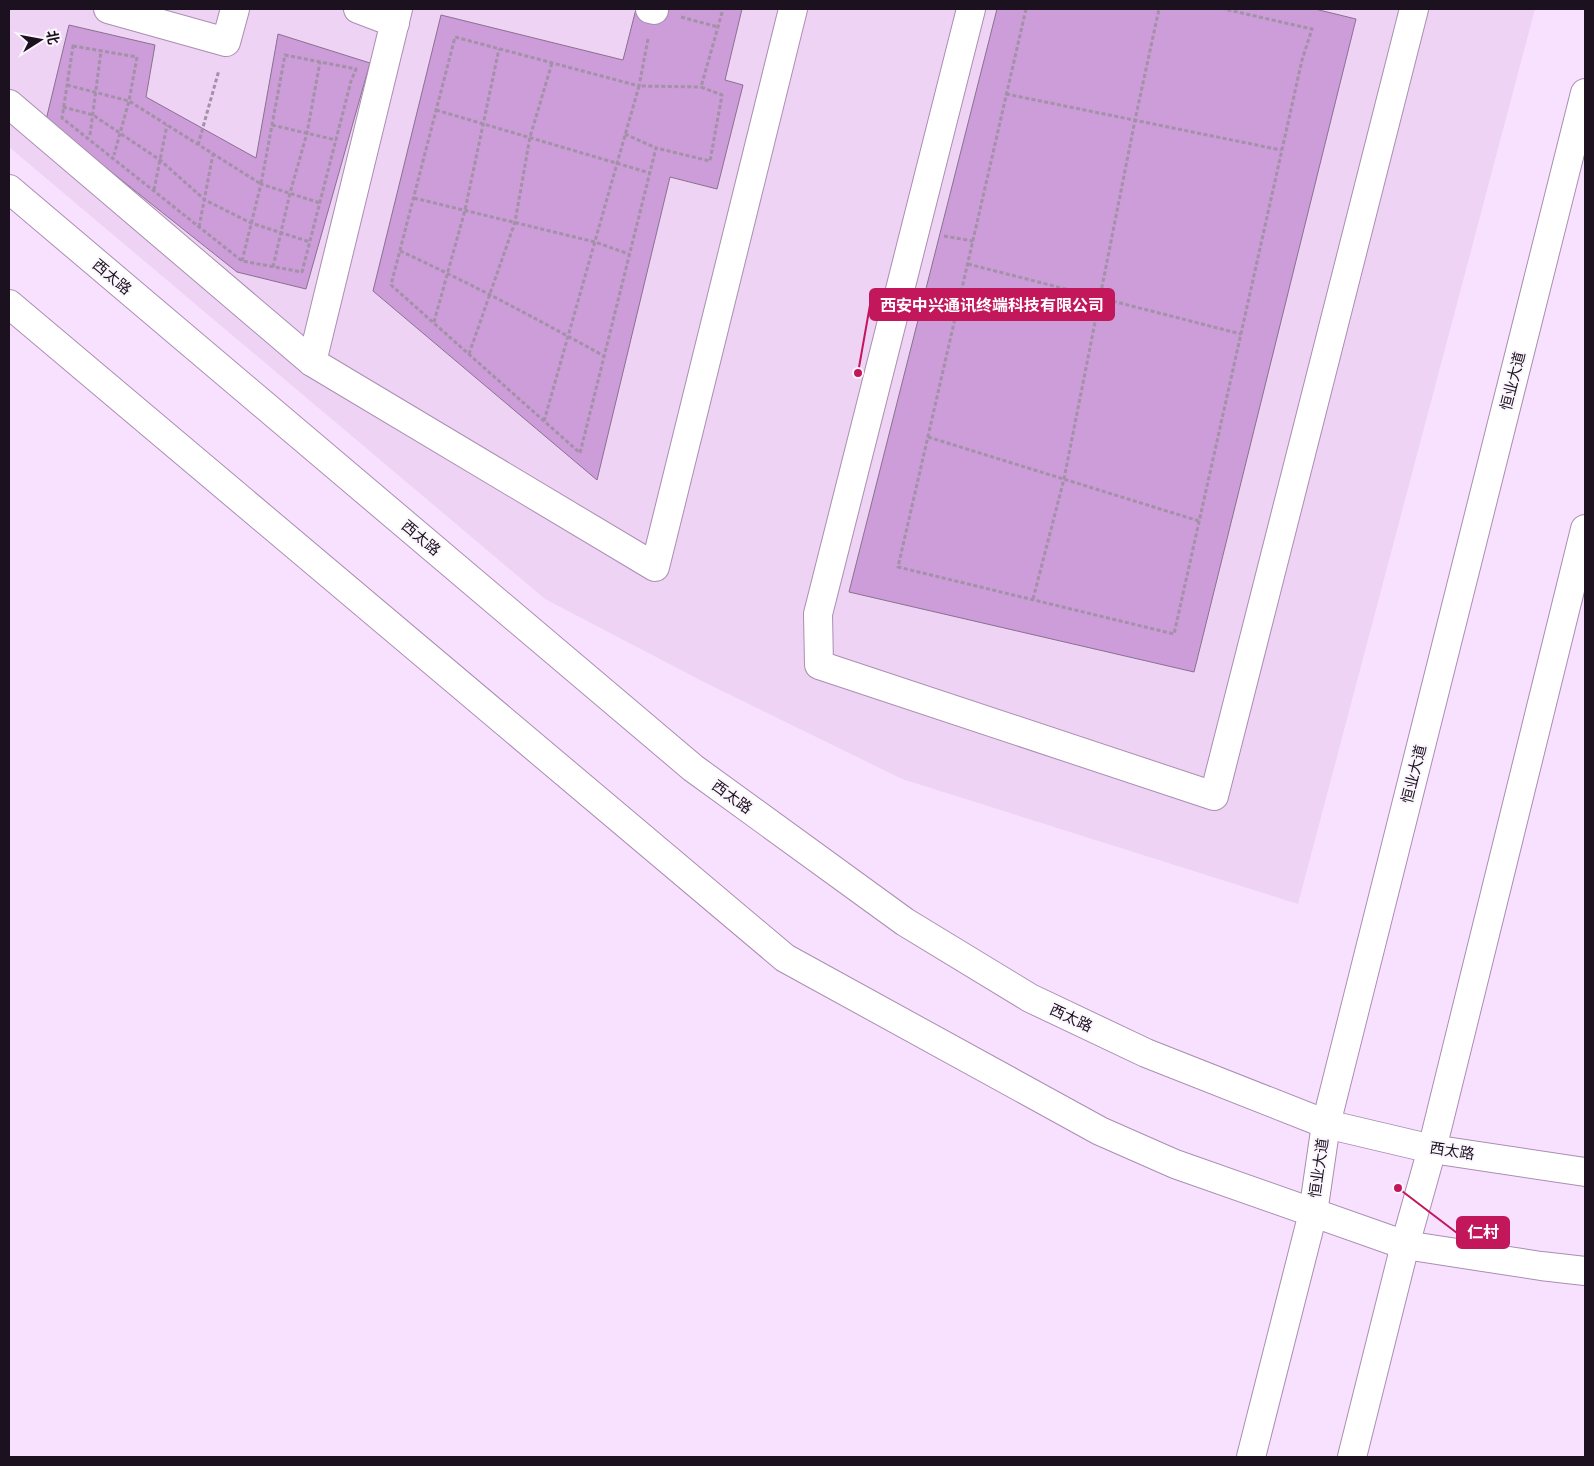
<svg xmlns="http://www.w3.org/2000/svg" width="1594" height="1466" font-family="Literata,'Noto Sans SC',serif">
<style>
.built{fill:#eed3f5}
.building{fill:#cc9dd8;stroke:#8a7091}
.lines{fill:none;stroke-linecap:round;stroke-linejoin:round}
.minor-casing{stroke:#aa8eb1;stroke-width:30}
.major-casing{stroke:#aa8eb1;stroke-width:30}
.path{stroke:#a391a8;stroke-width:3;stroke-dasharray:4 2.5;stroke-linecap:butt}
.minor{stroke:#fff;stroke-width:28}
.major{stroke:#fff;stroke-width:28}
.labels{text-anchor:middle;stroke-width:4;stroke-linejoin:round;paint-order:stroke}
.street-label{font-size:15px;fill:#1c121f;stroke:#fbf5fd}
.leader{fill:none;stroke:#c2185b;stroke-width:2}
.callout-dot{fill:#c2185b;stroke:#fbf5fd;stroke-width:2}
.callout{fill:#c2185b;stroke:#c2185b;stroke-width:2}
.callout-label{font-size:16px;text-anchor:middle;font-weight:bold;fill:#fff}
</style>
<rect width="100%" height="100%" fill="#f8e1ff"/>
<polygon class="built" points="9,9 1535,9 1298,904 902,779 702,681 545,599 9,147"/>
<g class="building">
<polygon points="636,9 742,9 725,80 743,85 717,189 670,177 597,480 373,291 441,15 623,60"/>
<polygon points="997,9 1315,9 1356,19 1194,672 849,592"/>
<polygon points="69,25 155,45 146,97 256,158 278,34 370,63 306,289 237,272 46,120"/>
</g>
<g class="lines">
<g class="minor-casing">
<g id="minor">
<polyline points="108,9 226,42 235,9"/>
<polyline points="358,9 395,23"/>
<polyline points="650,9 654,10"/>
<polyline points="971,9 818,614 819,665 1214,796 1414,9"/>
<polyline points="9,104 312,362 655,567 793,9"/>
<polyline points="312,362 398,9"/>
<polyline points="1251,1457 1313,1213 1326,1124 1585,93"/>
<polyline points="1352,1457 1405,1245 1432,1149 1585,529"/>
</g>
</g>
<g class="major-casing">
<g id="major">
<polyline points="9,189 693,768 905,922 1030,998 1146,1053 1326,1124 1432,1149 1585,1172"/>
<polyline points="9,304 785,958 1100,1131 1175,1164 1405,1245 1541,1266 1585,1271"/>
</g>
</g>
<g class="path">
<polyline points="1026,9 898,567 1174,634 1302,60 1312,29 1224,9"/>
<polyline points="681,17 718,27"/>
<polyline points="648,39 639,86 455,37 391,285 580,453 656,148 710,161 722,95 701,87 723,9"/>
<polygon points="73,46 137,57 129,101 261,184 285,55 356,69 351,81 302,272 242,261 62,118"/>
<polyline points="67,85 129,101 114,155"/>
<polyline points="1006,94 1281,150"/>
<polyline points="63,107 93,115 160,160 205,200 251,223 310,242"/>
<polyline points="436,110 650,173"/>
<polyline points="272,125 336,140"/>
<polyline points="625,134 656,148"/>
<polyline points="90,135 101,51"/>
<polyline points="198,145 219,70"/>
<polyline points="154,190 167,125"/>
<polyline points="414,198 595,242 629,254"/>
<polyline points="199,227 213,154"/>
<polyline points="944,236 973,241"/>
<path d="M400,251c70,32 137,68 204,105"/>
<polyline points="242,261 261,184 320,203"/>
<polyline points="968,264 1241,334"/>
<polyline points="273,267 290,193 307,133 320,62"/>
<polyline points="434,322 465,210 499,49"/>
<polyline points="469,354 515,222 530,137 552,63"/>
<polyline points="544,421 639,86 701,87"/>
<polyline points="928,437 1199,521"/>
<polyline points="1033,599 1064,479 1135,120 1159,9"/>
</g>
<use href="#minor" class="minor"/>
<use href="#major" class="major"/>
</g>
<g class="labels">
<g class="street-label">
<text transform="translate(112 277) rotate(40)" y="5">西太路</text>
<text transform="translate(1513 381) rotate(-76)" y="5">恒业大道</text>
<text transform="translate(421 538) rotate(40)" y="5">西太路</text>
<text transform="translate(1414 774) rotate(-76)" y="5">恒业大道</text>
<text transform="translate(732 797) rotate(36)" y="5">西太路</text>
<text transform="translate(1071 1018) rotate(25)" y="5">西太路</text>
<text transform="translate(1452 1151) rotate(9)" y="5">西太路</text>
<text transform="translate(1319 1168) rotate(-82)" y="5">恒业大道</text>
</g>
</g>
<path class="leader" d="M858 373L870 305M1398 1188L1457 1233"/>
<g class="callout-dot">
<circle cx="858" cy="373" r="5"/>
<circle cx="1398" cy="1188" r="5"/>
</g>
<g class="callout">
<rect x="870" y="289" width="244" height="31" rx="5"/>
<rect x="1457" y="1217" width="52" height="31" rx="5"/>
</g>
<g class="callout-label">
<text x="992" y="311">西安中兴通讯终端科技有限公司</text>
<text x="1483" y="1238">仁村</text>
</g>
<rect width="1594" height="1466" fill="none" stroke="#1c121f" stroke-width="20"/>
<g transform="translate(40 40) rotate(79)" stroke="#fbf5fd" stroke-width="4" paint-order="stroke">
<path d="M0-4L9 19L0 12L-9 19Z" fill="#1c121f"/>
<text y="-8" font-size="14" font-weight="bold" text-anchor="middle" fill="#1c121f">北</text>
</g>
</svg>
